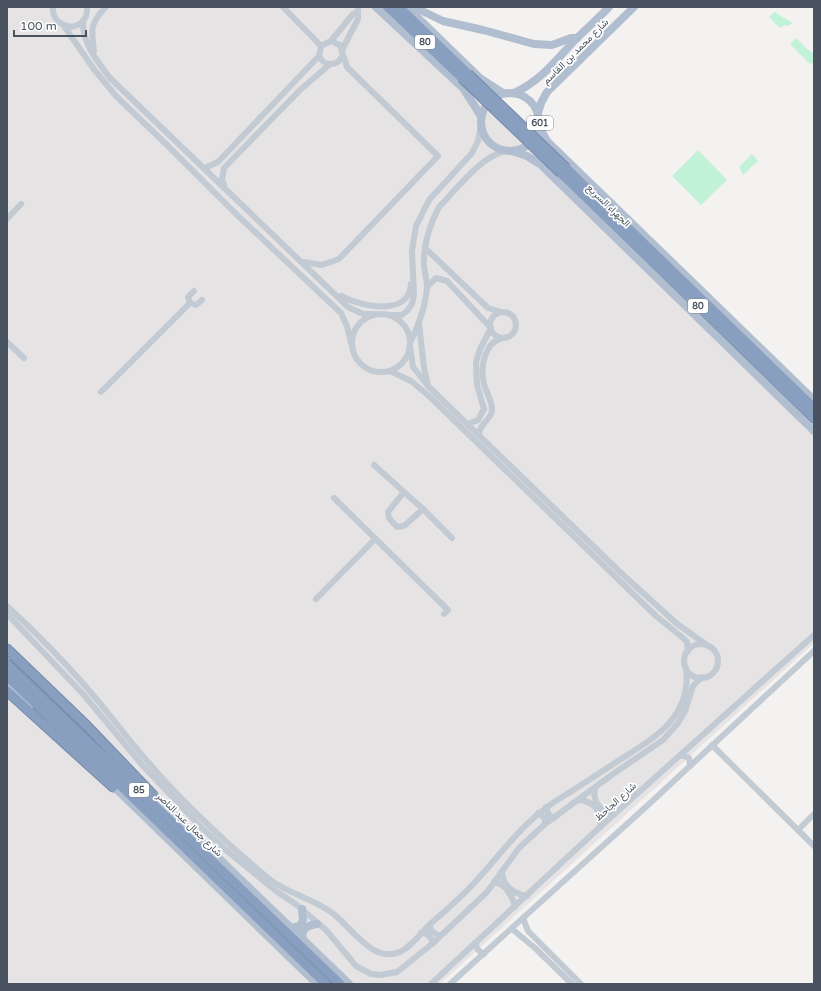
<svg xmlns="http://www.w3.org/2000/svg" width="821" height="991" font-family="'Varela Round',Vazirmatn,sans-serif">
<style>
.education{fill:#e5e3e3}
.green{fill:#c1f1d7}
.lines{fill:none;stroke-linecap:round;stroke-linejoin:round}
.highway-casing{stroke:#748aac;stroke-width:11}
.minor{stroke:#c2cad3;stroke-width:6}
.major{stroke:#b1bed0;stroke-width:8}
.highway{stroke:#899fc0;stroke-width:9}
.highway-bridge-casing{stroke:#748aac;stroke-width:11;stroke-linecap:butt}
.highway-bridge{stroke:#899fc0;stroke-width:9}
.labels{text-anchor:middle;stroke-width:3.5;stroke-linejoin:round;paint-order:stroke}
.shield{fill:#fff;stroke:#80878f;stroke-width:1}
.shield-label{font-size:9px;font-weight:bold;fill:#49535f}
.street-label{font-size:10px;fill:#49535f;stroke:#fff}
</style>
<rect width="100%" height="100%" fill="#f4f2f1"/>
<polygon class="education" points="7,7 396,7 814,413 814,643 440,984 7,984"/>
<g class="green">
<polygon points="774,12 793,23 788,26 784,25 780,28 769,17"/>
<polygon points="796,38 806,48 814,54 814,62 810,64 790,44"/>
<polygon points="698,150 727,180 701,205 672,176"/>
<polygon points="752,154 758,161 743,175 739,167"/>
</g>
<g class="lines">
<g class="highway-casing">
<g id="highway">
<polyline points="388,7 462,78"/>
<polyline points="399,7 468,74"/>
<polyline points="566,168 814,408"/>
<polyline points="561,173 814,418"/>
<polyline points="7,649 87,726 153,795"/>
<polyline points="7,664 340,984"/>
<polyline points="7,676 326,984"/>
<polyline points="7,691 113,787"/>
</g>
</g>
<g class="minor">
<path d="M53,7c-1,12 7,18 18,20 10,-2 17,-8 16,-20"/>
<polyline points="283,7 321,46"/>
<path d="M83,22c-1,21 15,40 27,56l238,229 15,7h11"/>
<polyline points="64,26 93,68 116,96 168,146 235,213 341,313 347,326 351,343"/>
<path d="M331,41l9,4 3,10 -5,7c-8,4 -15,2 -19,-6l2,-10 10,-5 22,-27 5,-2"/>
<polyline points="342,50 358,19 358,7"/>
<path d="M94,51c-3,-22 -4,-28 12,-44"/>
<polyline points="205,168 218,162 319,56"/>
<polyline points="224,185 222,179 224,168 300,90 329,65"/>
<polyline points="7,219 21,204"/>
<polyline points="425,248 488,308 501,312"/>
<polyline points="304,262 322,265 339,259 438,156 347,67 343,55"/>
<polyline points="427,287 436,278 447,281 490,327"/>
<polyline points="194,291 188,297 190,303 196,305 202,300"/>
<path d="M341,296c19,10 68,22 70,-12"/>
<circle cx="503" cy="325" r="13"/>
<circle cx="381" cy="343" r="29"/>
<polyline points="388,315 402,315 407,311 412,304 414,295 412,251 416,226 429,200 472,153 478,141 481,126"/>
<polyline points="419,323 424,368 428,385"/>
<polyline points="7,342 24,358"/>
<path d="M410,343c8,-17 16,-36 17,-56 0,-7 -2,-14 -3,-21 -1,-22 5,-40 15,-59 18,-18 41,-50 66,-56"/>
<polyline points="410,347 413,367 428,386 620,572 676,623 708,646"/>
<polyline points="390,371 411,381 429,396 656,616 683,638 687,642 688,651"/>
<polyline points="101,392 190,303"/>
<polyline points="468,424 478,420 484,409 477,385 476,362 480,349 491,328"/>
<path d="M479,435c0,-11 11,-14 13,-24 1,-9 -6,-19 -8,-27 -4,-16 0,-41 18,-46"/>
<polyline points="374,465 423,509 452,538"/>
<polyline points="403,493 388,512 389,518 397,527 404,526 423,509"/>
<polyline points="334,498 448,610 444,614"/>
<polyline points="316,599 375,539"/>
<path d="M7,606c28,26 55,53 80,82 21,24 40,50 61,74 36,42 77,80 120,116 18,15 43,20 63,34 21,15 41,52 69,40 11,-5 20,-18 28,-26 17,-15 34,-29 49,-46 28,-31 48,-61 85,-83 19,-11 37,-24 56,-36 36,-23 74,-43 68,-93"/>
<polyline points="7,614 83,694 143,766 200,826 227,851 276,891 297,905 326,930 356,966 371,974 380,975 397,972 432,944 487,892 519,848 545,824 613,774 663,740 678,723 685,711 693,686 702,677"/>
<circle cx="701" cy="661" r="17"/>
<polyline points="712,745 814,846"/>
<polyline points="681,755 689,758 690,766"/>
<path d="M595,788c-3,14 6,25 20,25"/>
<path d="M579,800c15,1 24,13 21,27"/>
<polyline points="546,807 549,815 554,818"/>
<polyline points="538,813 545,818 545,824"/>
<polyline points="798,830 814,814"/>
<path d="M502,871c0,14 11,23 25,25"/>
<path d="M494,882c11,1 19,15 21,25"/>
<polyline points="523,918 528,931 581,984"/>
<polyline points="430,925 431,931 440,936"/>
<polyline points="512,929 535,948 572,984"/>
<path d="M421,933c7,0 11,4 11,11"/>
<polyline points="475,943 478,950 484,954"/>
<polyline points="431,984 600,827 814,635"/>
<polyline points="450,984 648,805 814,651"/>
</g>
<g class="major">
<polyline points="376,7 463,88 481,116"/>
<polyline points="407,7 480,78 503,93"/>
<polyline points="414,7 443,21 483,30 534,44 552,45 571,38 577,38"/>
<circle cx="510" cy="122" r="29"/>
<path d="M514,93c27,-12 42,-33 62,-54 11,-11 23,-21 33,-32"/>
<polyline points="538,113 541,103 547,92 634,7"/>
<polyline points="539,127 547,141 814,400"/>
<polyline points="512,151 527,156 540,164 814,431"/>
<polyline points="7,684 29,706"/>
<polyline points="110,783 317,984"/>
<polyline points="149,791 349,984"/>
<polyline points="291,928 300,926 303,920 302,909"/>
<path d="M303,940c-3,-11 5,-15 14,-16"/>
</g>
<use href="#highway" class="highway"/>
<g class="highway-bridge-casing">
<g id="highway-bridge">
<polyline points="468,74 566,168"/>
<polyline points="462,78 561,173"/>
</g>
</g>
<use href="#highway-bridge" class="highway-bridge"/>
</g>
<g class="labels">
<g class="shield">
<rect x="415" y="35" width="20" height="14" rx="3"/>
<rect x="527" y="116" width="26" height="14" rx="3"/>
<rect x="688" y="299" width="20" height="14" rx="3"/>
<rect x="129" y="783" width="20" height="14" rx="3"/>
</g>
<g class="shield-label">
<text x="425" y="45">80</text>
<text x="540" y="126">601</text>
<text x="698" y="309">80</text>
<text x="139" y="793">85</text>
</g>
<g class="street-label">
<text transform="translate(575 51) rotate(-45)" y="4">شارع محمد بن القاسم</text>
<text transform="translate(609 205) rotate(44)" y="4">الجهراء السريع</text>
<text transform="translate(615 801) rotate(-42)" y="4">شارع الجاحظ</text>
<text transform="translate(190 824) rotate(44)" y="4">شارع جمال عبد الناصر</text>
</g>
</g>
<rect width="821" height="991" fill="none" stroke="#49535f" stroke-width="16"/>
<path d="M14 30v6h72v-6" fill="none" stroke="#49535f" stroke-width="2"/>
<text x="20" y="30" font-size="12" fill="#49535f" stroke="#ffffff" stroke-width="3" paint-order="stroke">100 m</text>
</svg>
